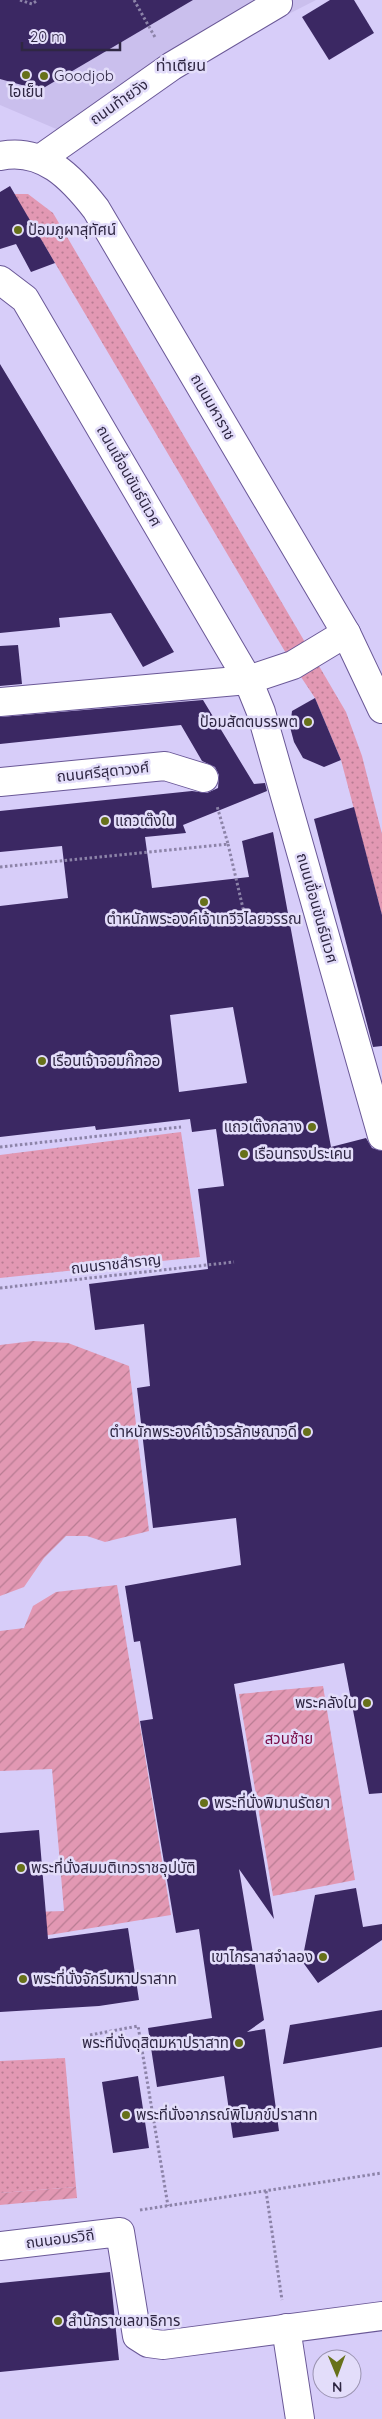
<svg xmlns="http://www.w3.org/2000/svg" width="382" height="2419" font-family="Quicksand,'Noto Sans Thai',sans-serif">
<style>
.built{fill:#cabfed}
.grass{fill:url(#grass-dots)}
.garden{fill:url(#garden-furrows)}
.building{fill:#3b2863;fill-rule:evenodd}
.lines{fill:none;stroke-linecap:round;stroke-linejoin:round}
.minor-casing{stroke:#6a5897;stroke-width:30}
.path{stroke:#8c83a8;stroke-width:3;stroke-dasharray:2.5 2.5;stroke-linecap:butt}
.minor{stroke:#fff;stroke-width:28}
.poi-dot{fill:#67711a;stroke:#e3ddfa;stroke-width:2}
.labels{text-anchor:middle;stroke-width:5;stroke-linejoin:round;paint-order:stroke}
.poi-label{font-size:15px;fill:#2f2743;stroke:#e3ddfa;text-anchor:start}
.street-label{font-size:15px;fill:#2f2743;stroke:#e3ddfa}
.park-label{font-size:15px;fill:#7a0b46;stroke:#e3ddfa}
.neighbourhood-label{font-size:16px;fill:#2f2743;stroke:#e3ddfa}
</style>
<defs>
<pattern id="grass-dots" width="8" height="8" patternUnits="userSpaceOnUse" patternTransform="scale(1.25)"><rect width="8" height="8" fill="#e298b3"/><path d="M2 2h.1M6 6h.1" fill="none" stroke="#b87c93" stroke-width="1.8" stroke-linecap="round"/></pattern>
<pattern id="garden-furrows" width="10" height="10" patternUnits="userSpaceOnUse" patternTransform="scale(1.25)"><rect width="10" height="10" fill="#e298b3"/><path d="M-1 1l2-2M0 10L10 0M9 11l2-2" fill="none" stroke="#b87c93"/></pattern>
</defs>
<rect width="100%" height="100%" fill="#d7cdf9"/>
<polygon class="built" points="0,0 316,0 61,131 0,105"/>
<g class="grass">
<polygon points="8,194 28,194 53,213 346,712 362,756 382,834 382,915 341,760 315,698 293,665 23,209"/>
<polygon points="181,1132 200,1257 0,1278 0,1155"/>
<polygon points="65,2058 76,2187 0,2193 0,2061"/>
</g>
<g class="garden">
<polygon points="33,1341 68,1343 129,1366 149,1531 105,1542 87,1536 66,1536 44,1558 24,1587 0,1596 0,1345"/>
<polygon points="117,1585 171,1915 0,1943 0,1913 64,1911 52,1769 0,1771 0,1631 24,1628 33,1606 56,1592"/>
<polygon points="323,1686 355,1880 273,1896 239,1694"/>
<polygon points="76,2187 77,2198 0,2205 0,2193"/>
</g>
<g class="building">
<polygon points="0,0 193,0 40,90 0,79"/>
<polygon points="330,0 354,0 374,33 329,60 302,17"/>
<polygon points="10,186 55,263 31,272 16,244 0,249 0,192"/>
<polygon points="0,364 174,652 143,667 111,613 59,618 60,627 0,633"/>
<polygon points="18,645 22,684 0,686 0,646"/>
<polygon points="315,698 341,760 324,767 303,758 294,742 290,727 292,711"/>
<path d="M203,700l51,84 11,-1 2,8 -84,34 3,8 -41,4 7,51 97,-11 -7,-36 31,-9 58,315 35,-9 6,10 10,3v642l-13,1 -25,-131 -110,21 40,235 -35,-50 25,151 -17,12 18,-3 14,102 -46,7 -9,-62 -67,11 -9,-59 64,-10 -13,-89 -23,4 -36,-212 13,-2 -13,-78 -6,1 -9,-56 116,-21 -5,-47 -83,10 -16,-140 13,-2 -6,-62 -49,6 -6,-46 119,-15 -10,-80 26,-3 -8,-57 -24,3 -2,-13 -94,11 -1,-4 -95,11v-231l68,-8 -6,-52 -62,6v-41l192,-20 15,2 11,-5 1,-13 -4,-8 -13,-6 -21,-36 -181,19v-27zM233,1007l14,76 -68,9 -9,-77z"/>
<polygon points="354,807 382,915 382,1046 373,1047 314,819"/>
<polygon points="39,1830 48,1939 128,1928 139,2000 99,2006 0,2012 0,1833"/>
<polygon points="356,1888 363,1927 382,1924 382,1940 318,1983 302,1961 315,1895"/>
<polygon points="382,2010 382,2047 283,2064 290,2025"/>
<polygon points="138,2076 149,2148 113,2153 102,2082"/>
<polygon points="110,2272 119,2360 0,2372 0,2283"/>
</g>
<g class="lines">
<g class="minor-casing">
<g id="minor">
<path d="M0,156c43,-9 72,22 96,53l250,424 36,76"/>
<polyline points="40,159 172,66 278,3"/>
<polyline points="0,280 25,299 248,680 261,712 382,1136"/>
<polyline points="0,702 248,680 293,665 346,633"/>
<polyline points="0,782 165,766 204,778"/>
<polyline points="0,2246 120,2232 137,2336 148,2343 163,2345 382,2316"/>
<polyline points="286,2328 300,2419"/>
</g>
</g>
<g class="path">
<polyline points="20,0 32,4 38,0"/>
<polyline points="134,0 156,39"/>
<polyline points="228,844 245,917"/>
<polyline points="0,867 228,844 217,806"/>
<polyline points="0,1147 181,1127"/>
<polyline points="0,1288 234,1262"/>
<polyline points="90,2035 138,2026 168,2206"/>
<polyline points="266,2191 282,2300"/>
<polyline points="140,2210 382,2173"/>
</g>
<use href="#minor" class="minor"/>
</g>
<g class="poi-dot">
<circle cx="26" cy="75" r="5"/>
<circle cx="44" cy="76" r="5"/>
<circle cx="18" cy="230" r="5"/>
<circle cx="308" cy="722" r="5"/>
<circle cx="105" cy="821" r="5"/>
<circle cx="204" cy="902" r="5"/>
<circle cx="42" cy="1061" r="5"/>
<circle cx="312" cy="1127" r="5"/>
<circle cx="244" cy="1154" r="5"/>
<circle cx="307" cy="1432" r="5"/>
<circle cx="367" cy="1703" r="5"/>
<circle cx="204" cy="1803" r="5"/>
<circle cx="21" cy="1868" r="5"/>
<circle cx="323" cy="1957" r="5"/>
<circle cx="23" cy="1979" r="5"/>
<circle cx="239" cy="2043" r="5"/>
<circle cx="126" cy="2115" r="5"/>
<circle cx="58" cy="2321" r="5"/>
</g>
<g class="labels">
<g class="poi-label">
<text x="54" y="81">Goodjob</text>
<text x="26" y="97" text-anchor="middle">ไอเย็น</text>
<text x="28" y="235">ป้อมภูผาสุทัศน์</text>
<text x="298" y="727" text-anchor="end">ป้อมสัตตบรรพต</text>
<text x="115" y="826">แถวเต๊งใน</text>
<text x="204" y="924" text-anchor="middle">ตำหนักพระองค์เจ้าเทวีวิไลยวรรณ</text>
<text x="52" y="1066">เรือนเจ้าจอมก๊กออ</text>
<text x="302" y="1132" text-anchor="end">แถวเต๊งกลาง</text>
<text x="254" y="1159">เรือนทรงประเคน</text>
<text x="297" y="1437" text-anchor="end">ตำหนักพระองค์เจ้าวรลักษณาวดี</text>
<text x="357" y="1708" text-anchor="end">พระคลังใน</text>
<text x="214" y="1808">พระที่นั่งพิมานรัตยา</text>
<text x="31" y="1873">พระที่นั่งสมมติเทวราชอุปบัติ</text>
<text x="313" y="1962" text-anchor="end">เขาไกรลาสจำลอง</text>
<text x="33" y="1984">พระที่นั่งจักรีมหาปราสาท</text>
<text x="229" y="2048" text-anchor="end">พระที่นั่งดุสิตมหาปราสาท</text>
<text x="136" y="2120">พระที่นั่งอาภรณ์พิโมกข์ปราสาท</text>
<text x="68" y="2326">สำนักราชเลขาธิการ</text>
</g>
<g class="street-label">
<text transform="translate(119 102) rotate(-35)" y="5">ถนนท้ายวัง</text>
<text transform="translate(213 407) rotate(60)" y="5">ถนนมหาราช</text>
<text transform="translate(129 476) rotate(60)" y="5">ถนนเขื่อนขันธ์นิเวศ</text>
<text transform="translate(103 772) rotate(-6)" y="5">ถนนศรีสุดาวงศ์</text>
<text transform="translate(317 908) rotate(74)" y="5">ถนนเขื่อนขันธ์นิเวศ</text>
<text transform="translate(116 1264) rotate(-6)" y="5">ถนนราชสำราญ</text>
<text transform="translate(60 2239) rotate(-7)" y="5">ถนนอมรวิถี</text>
</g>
<g class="park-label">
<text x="289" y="1744">สวนซ้าย</text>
</g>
<g class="neighbourhood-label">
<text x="181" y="71">ท่าเตียน</text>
</g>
</g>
<g transform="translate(337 2374) rotate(179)"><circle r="24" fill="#e3ddfa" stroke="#9b94b1"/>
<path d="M0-4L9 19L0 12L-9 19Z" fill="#67711a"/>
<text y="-8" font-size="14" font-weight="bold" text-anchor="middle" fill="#2f2743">N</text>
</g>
<path d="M22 42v8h98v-8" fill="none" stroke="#2f2743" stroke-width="2.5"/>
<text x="30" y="42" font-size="15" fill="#2f2743" stroke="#e3ddfa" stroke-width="4" paint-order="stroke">20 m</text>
</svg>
